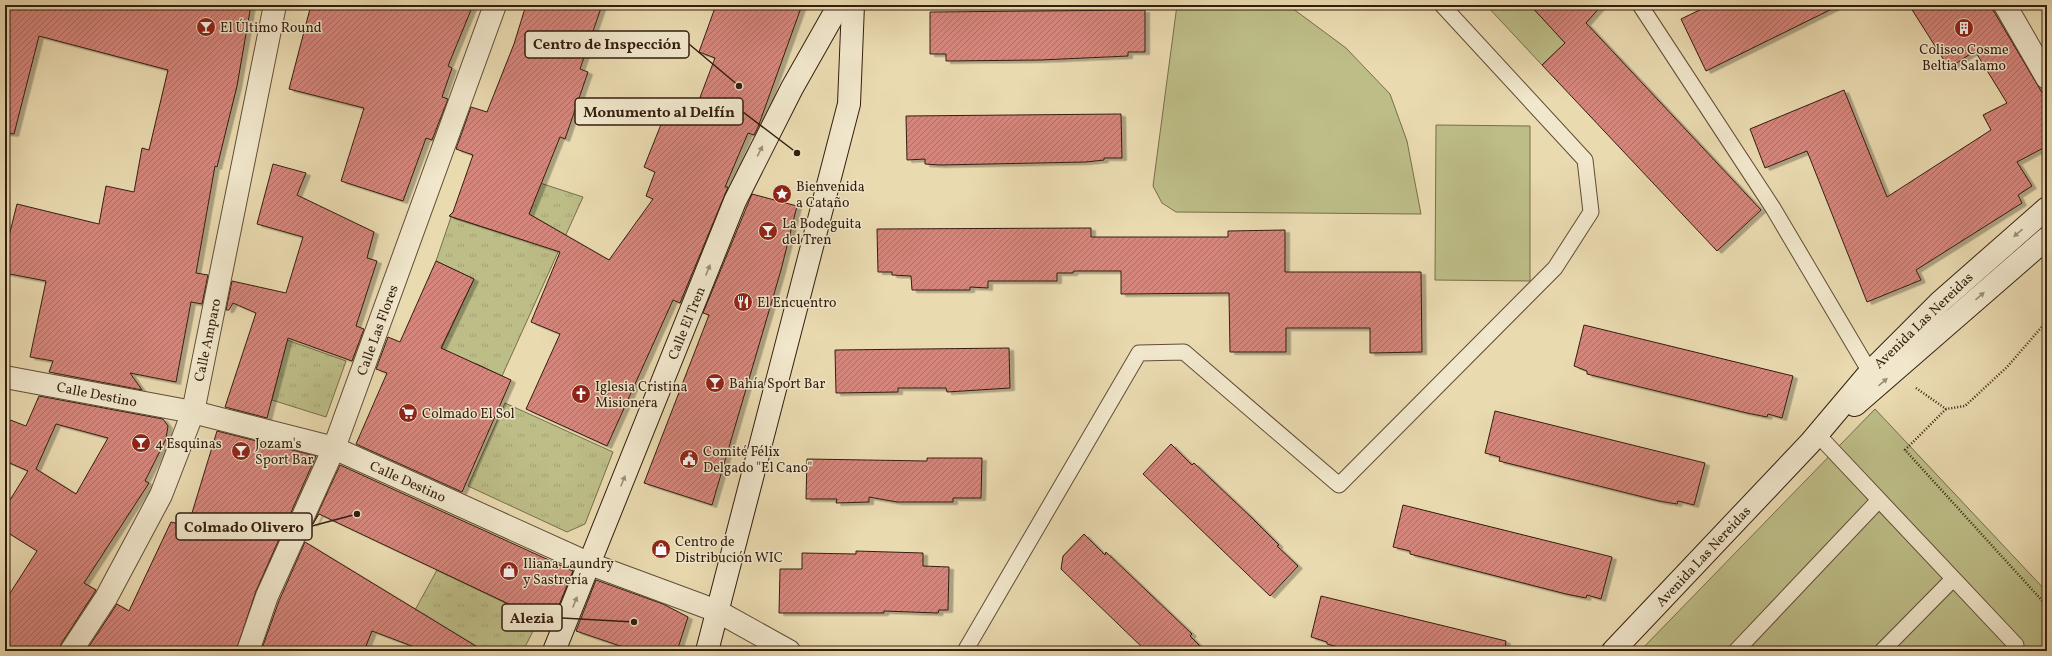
<svg xmlns="http://www.w3.org/2000/svg" width="2052" height="656" font-family="Vollkorn,serif">
<style>
.grass{fill:url(#grass-tufts);stroke:#786e4b}
.park{fill:#bdbd87;stroke:#786e4b}
.building{fill:url(#building-hatch);stroke:#331e0f;fill-rule:evenodd;filter:url(#shadow)}
.lines{fill:none;stroke-linecap:round;stroke-linejoin:round}
.lane-casing{stroke:#614d37;stroke-width:17}
.street-casing{stroke:#614d37;stroke-width:24}
.secondary-casing{stroke:#331e0f;stroke-width:24}
.path{stroke:#331e0f;stroke-width:2.5;stroke-dasharray:1 2;stroke-linecap:butt}
.lane{stroke:#f1e7cc;stroke-width:15}
.street{stroke:#f1e7cc;stroke-width:22}
.secondary{stroke:#f1e7cc;stroke-width:22}
.oneway{fill:#9c8d77}
.labels{text-anchor:middle;stroke-width:3;stroke-linejoin:round;paint-order:stroke}
.poi-label{font-size:14px;fill:#331e0f;stroke:#f1e7cc;text-anchor:start}
.street-label{font-size:14px;fill:#331e0f;stroke:#f1e7cc}
.leader{fill:none;stroke:#331e0f;stroke-width:1.5}
.callout-dot{fill:#331e0f;stroke:#f1e7cc;stroke-width:1.5}
.callout{fill:#f1e7cc;stroke:#331e0f;stroke-width:1.5}
.callout-label{font-size:15px;text-anchor:middle;font-weight:bold;fill:#331e0f}
</style>
<defs>
<pattern id="grass-tufts" width="24" height="20" patternUnits="userSpaceOnUse"><rect width="24" height="20" fill="#bdbd87"/><path d="M3 7l-1-3M5 7V3M7 7l1-3M15 17l-1-3M17 17v-4M19 17l1-3" fill="none" stroke="#a3a273"/></pattern>
<pattern id="building-hatch" width="6" height="6" patternUnits="userSpaceOnUse"><rect width="6" height="6" fill="#d4867b"/><path d="M-1 1l2-2M0 6l6-6M5 7l2-2" fill="none" stroke="#ad6d63"/></pattern>
<filter id="shadow"><feDropShadow dx="4.5" dy="2.5" stdDeviation="0" flood-color="#0004"/></filter>
</defs>
<rect width="100%" height="100%" fill="#eadab0"/>
<filter id="stains"><feTurbulence type="fractalNoise" baseFrequency=".005" numOctaves="4"/><feColorMatrix values="0 0 0 0 .2 0 0 0 0 .09 0 0 0 0 .02 0 0 0 .5 -.17"/></filter>
<radialGradient id="worn" r=".72"><stop offset=".6" stop-color="#630" stop-opacity="0"/><stop offset="1" stop-color="#630" stop-opacity=".3"/></radialGradient>
<g class="grass">
<polygon points="540,183 583,197 502,376 477,364 438,356 474,279 436,261 451,217 520,239"/>
<polygon points="287,340 346,361 326,417 272,400"/>
<polygon points="505,403 613,452 585,524 567,532 468,486"/>
<polygon points="437,570 539,619 523,651 483,651 415,610"/>
</g>
<g class="park">
<polygon points="1177,5 1288,5 1346,48 1390,94 1407,141 1421,214 1176,212 1162,203 1153,186"/>
<polygon points="1486,5 1530,5 1565,43 1542,65"/>
<polygon points="1436,125 1530,126 1530,281 1435,280"/>
<polygon points="1875,409 2047,592 2047,651 1640,651"/>
</g>
<g class="building">
<polygon points="5,5 251,5 237,86 217,167 215,166 196,273 208,275 202,304 191,302 176,382 130,373 142,390 49,372 53,361 30,357 46,281 5,273 5,252 17,204 99,224 106,186 134,192 142,148 149,150 168,70 39,36 14,134 5,133"/>
<polygon points="311,5 473,5 448,66 452,68 442,97 448,99 432,140 426,138 403,201 341,181 364,108 289,89"/>
<polygon points="526,5 602,5 580,69 588,72 565,139 560,137 529,214 609,260 653,199 646,196 655,172 644,167 666,112 691,121 715,58 699,52 716,5 802,5 758,127 754,135 748,133 725,187 728,187 680,303 673,300 607,446 526,409 560,334 531,322 560,252 449,216 453,212 473,155 456,149 471,107 487,112 514,44"/>
<polygon points="1530,5 1602,5 1586,23 1761,210 1717,251 1542,65 1565,43"/>
<polygon points="1710,5 1840,5 1706,71 1681,19"/>
<polygon points="1909,5 1990,5 2047,101 2047,146 2017,162 2032,186 2018,195 2022,203 1916,270 1921,280 1867,302 1807,151 1765,168 1750,129 1844,90 1887,197 1991,130 1983,115 2007,103 1975,51 1949,68"/>
<polygon points="1145,10 1145,52 1128,52 1128,56 1041,60 946,61 946,54 930,54 930,12"/>
<polygon points="1121,114 1122,158 1104,158 1104,160 1086,162 940,165 925,164 925,159 907,160 906,116"/>
<polygon points="273,164 306,173 297,195 374,232 367,258 377,261 356,326 364,329 352,361 288,338 267,418 225,407 256,313 233,303 229,310 226,310 232,281 286,293 303,237 257,224"/>
<polygon points="752,194 797,206 781,270 712,505 644,483 709,315 703,313"/>
<polygon points="1091,228 1091,237 1228,237 1228,231 1285,230 1285,272 1421,272 1422,352 1370,353 1370,328 1286,328 1286,352 1230,352 1229,293 1121,294 1121,271 1074,271 1073,273 1057,273 1057,281 988,281 988,288 970,287 970,290 912,290 911,276 892,275 892,272 878,272 877,229"/>
<polygon points="436,261 474,279 441,348 511,380 462,492 356,444 387,373 376,369 388,337 400,342"/>
<polygon points="1584,325 1793,376 1782,418 1768,414 1767,417 1747,413 1587,374 1587,371 1574,366"/>
<polygon points="1009,348 1010,388 947,392 946,388 898,388 898,392 836,393 835,350"/>
<path d="M39,396l124,23 5,7 -2,13 -21,42 4,2 -65,100 12,7 -35,54 -2,7h-54v-50l32,-50 -32,-20v-23l23,-37 -23,-10v-43l21,8zM56,424l52,14 -32,56 -40,-25z"/>
<polygon points="1495,411 1705,463 1694,505 1678,501 1677,504 1659,501 1499,461 1500,457 1485,453"/>
<polygon points="217,431 316,456 256,591 236,651 86,651 117,604 129,611 171,522 188,526"/>
<polygon points="1171,444 1192,465 1194,463 1252,518 1279,545 1277,546 1298,566 1270,596 1143,474"/>
<polygon points="927,458 982,458 981,498 953,498 953,502 897,502 869,497 869,502 836,503 837,499 806,499 807,459 927,461"/>
<polygon points="340,465 573,571 552,622 532,615 319,514 313,524"/>
<polygon points="1403,505 1612,557 1601,599 1587,595 1586,598 1566,594 1410,554 1410,551 1393,547"/>
<polygon points="1084,534 1105,555 1106,552 1192,634 1190,636 1205,651 1146,651 1061,569 1063,556"/>
<polygon points="305,542 484,651 425,651 372,631 364,651 261,651 279,601"/>
<polygon points="856,551 923,553 923,566 949,567 948,610 939,610 938,613 884,611 884,613 779,613 780,569 802,569 802,553 856,554"/>
<polygon points="596,580 663,604 688,617 677,651 635,651 576,631"/>
<polygon points="1321,596 1506,641 1505,651 1353,651 1327,644 1327,642 1311,637"/>
</g>
<g class="lines">
<g class="lane-casing">
<g id="lane">
<polyline points="1640,5 1773,208 1870,372"/>
<polyline points="1819,436 2016,645 2011,651"/>
<polyline points="965,651 1139,353 1184,352 1339,485 1555,268 1591,212 1585,160 1442,5"/>
<polyline points="1736,651 1879,500"/>
<polyline points="1882,651 1953,579"/>
</g>
</g>
<g class="street-casing">
<g id="street">
<polyline points="2005,5 2047,78"/>
<polyline points="5,377 193,412 334,448 590,564 717,611 789,651"/>
<polyline points="71,651 106,598 161,495 193,412 275,5"/>
<polyline points="248,651 267,596 334,448 495,5"/>
</g>
</g>
<g class="secondary-casing">
<g id="secondary">
<polyline points="1855,405 2047,238"/>
<polyline points="554,651 735,201 792,88 839,5"/>
<polyline points="707,651 849,104 853,5"/>
<polyline points="1613,651 1810,443 1870,372 1940,302 2047,208"/>
</g>
</g>
<g class="path">
<polyline points="1916,388 1946,409 1965,406 2007,367 2047,321"/>
<polyline points="1946,409 1905,450 2047,606"/>
</g>
<use href="#lane" class="lane"/>
<use href="#street" class="street"/>
<use href="#secondary" class="secondary"/>
</g>
<defs><path id="oneway-solid" d="M-6-.8H1V-3.2L6.5 0L1 3.2V.8H-6Z"/></defs>
<g class="oneway">
<use href="#oneway-solid" transform="translate(760 151) rotate(-63)"/>
<use href="#oneway-solid" transform="translate(2018 233) rotate(139)"/>
<use href="#oneway-solid" transform="translate(708 270) rotate(-68)"/>
<use href="#oneway-solid" transform="translate(1980 296) rotate(-41)"/>
<use href="#oneway-solid" transform="translate(1883 382) rotate(-41)"/>
<use href="#oneway-solid" transform="translate(623 481) rotate(-68)"/>
<use href="#oneway-solid" transform="translate(575 602) rotate(-68)"/>
</g>
<defs>
<g id="bar-disc" transform="scale(1)"><circle r="9.5" fill="#8f2418" stroke="#f1e7cc"/><path d="M-6-5H6L.8 .8V4.5H3.5V6h-7V4.5H-.8V.8Z" fill="#fff"/></g>
<g id="building-disc" transform="scale(1)"><circle r="9.5" fill="#8f2418" stroke="#f1e7cc"/><path d="M-4-6H4V6H1V3H-1V6H-4ZM-2.5-4.3h1.7v1.8h-1.7ZM.8-4.3h1.7v1.8H.8ZM-2.5-1h1.7V.8h-1.7ZM.8-1h1.7V.8H.8Z" fill="#fff"/></g>
<g id="sight-disc" transform="scale(1)"><circle r="9.5" fill="#8f2418" stroke="#f1e7cc"/><path d="M0-6L1.8-2.2L6-1.7L2.9 1.2L3.7 5.4L0 3.3L-3.7 5.4L-2.9 1.2L-6-1.7L-1.8-2.2Z" fill="#fff"/></g>
<g id="restaurant-disc" transform="scale(1)"><circle r="9.5" fill="#8f2418" stroke="#f1e7cc"/><path d="M-5-6h1v4h1v-4h1v4h1v-4h1v5L-1.5 .5V6h-2V.5L-5-1ZM5-6V6H3V1.5H1.5Q1.5-4 5-6Z" fill="#fff"/></g>
<g id="church-disc" transform="scale(1)"><circle r="9.5" fill="#8f2418" stroke="#f1e7cc"/><path d="M-1.2-6h2.4v3.5h3.3v2.4h-3.3V6h-2.4V-.1h-3.3v-2.4h3.3Z" fill="#fff"/></g>
<g id="supermarket-disc" transform="scale(1)"><circle r="9.5" fill="#8f2418" stroke="#f1e7cc"/><path d="M-6-5.5h2.5l.6 2H6L4.5 2H-2.5L-4.4-4H-6ZM-1.5 3.2a1.3 1.3 0 1 0 .1 0ZM3 3.2a1.3 1.3 0 1 0 .1 0Z" fill="#fff"/></g>
<g id="civic-disc" transform="scale(1)"><circle r="9.5" fill="#8f2418" stroke="#f1e7cc"/><path d="M-.6-6.5H3V-4.5H.6V-3L4-1V1h2V6H-6V1h2V-1L-.6-3ZM-1.2 2.5V6h2.4V2.5Z" fill="#fff"/></g>
<g id="shop-disc" transform="scale(1)"><circle r="9.5" fill="#8f2418" stroke="#f1e7cc"/><path d="M-5-2.5h2.3a2.7 3.5 0 0 1 5.4 0H5L5.5 6h-11ZM-1.5-2.5h3a1.5 2.3 0 0 0-3 0Z" fill="#fff"/></g>
</defs>
<g fill-rule="evenodd">
<use href="#bar-disc" x="206" y="27"/>
<use href="#building-disc" x="1964" y="28"/>
<use href="#sight-disc" x="782" y="194"/>
<use href="#bar-disc" x="768" y="231"/>
<use href="#restaurant-disc" x="743" y="302"/>
<use href="#bar-disc" x="715" y="383"/>
<use href="#church-disc" x="581" y="394"/>
<use href="#supermarket-disc" x="408" y="413"/>
<use href="#bar-disc" x="141" y="443"/>
<use href="#bar-disc" x="241" y="451"/>
<use href="#civic-disc" x="689" y="459"/>
<use href="#shop-disc" x="661" y="549"/>
<use href="#shop-disc" x="509" y="571"/>
</g>
<g class="labels">
<g class="poi-label">
<text x="220" y="32">El Último Round</text>
<text x="1964" y="54" text-anchor="middle">Coliseo Cosme<tspan x="1964" dy="16">Beltia Salamo</tspan></text>
<text x="796" y="191">Bienvenida<tspan x="796" dy="16">a Cataño</tspan></text>
<text x="782" y="228">La Bodeguita<tspan x="782" dy="16">del Tren</tspan></text>
<text x="757" y="307">El Encuentro</text>
<text x="729" y="388">Bahía Sport Bar</text>
<text x="595" y="391">Iglesia Cristina<tspan x="595" dy="16">Misionera</tspan></text>
<text x="422" y="418">Colmado El Sol</text>
<text x="155" y="448">4 Esquinas</text>
<text x="255" y="448">Jozam's<tspan x="255" dy="16">Sport Bar</tspan></text>
<text x="703" y="456">Comité Félix<tspan x="703" dy="16">Delgado "El Cano"</tspan></text>
<text x="675" y="546">Centro de<tspan x="675" dy="16">Distribución WIC</tspan></text>
<text x="523" y="568">Iliana Laundry<tspan x="523" dy="16">y Sastrería</tspan></text>
</g>
<g class="street-label">
<text transform="translate(1923 320) rotate(-44)" y="5">Avenida Las Nereidas</text>
<text transform="translate(686 323) rotate(-68)" y="5">Calle El Tren</text>
<text transform="translate(377 330) rotate(-70)" y="5">Calle Las Flores</text>
<text transform="translate(207 340) rotate(-78)" y="5">Calle Amparo</text>
<text transform="translate(97 394) rotate(11)" y="5">Calle Destino</text>
<text transform="translate(408 481) rotate(24)" y="5">Calle Destino</text>
<text transform="translate(1703 556) rotate(-47)" y="5">Avenida Las Nereidas</text>
</g>
</g>
<path class="leader" d="M739 86L689 44M797 153L743 112M357 514L312 526M634 622L562 618"/>
<g class="callout-dot">
<circle cx="739" cy="86" r="4"/>
<circle cx="797" cy="153" r="4"/>
<circle cx="357" cy="514" r="4"/>
<circle cx="634" cy="622" r="4"/>
</g>
<g class="callout">
<rect x="525" y="31" width="164" height="27" rx="4"/>
<rect x="575" y="98" width="168" height="27" rx="4"/>
<rect x="176" y="513" width="136" height="27" rx="4"/>
<rect x="502" y="604" width="60" height="27" rx="4"/>
</g>
<g class="callout-label">
<text x="607" y="49">Centro de Inspección</text>
<text x="659" y="117">Monumento al Delfín</text>
<text x="244" y="532">Colmado Olivero</text>
<text x="532" y="623">Alezia</text>
</g>
<rect width="2052" height="656" fill="none" stroke="#eadab0" stroke-width="20"/>
<rect x="6" y="6" width="2040" height="644" fill="none" stroke="#331e0f" stroke-width="2"/>
<rect x="10" y="10" width="2032" height="636" fill="none" stroke="#331e0f"/>
<rect width="100%" height="100%" filter="url(#stains)"/>
<rect width="100%" height="100%" fill="url(#worn)"/>
</svg>
